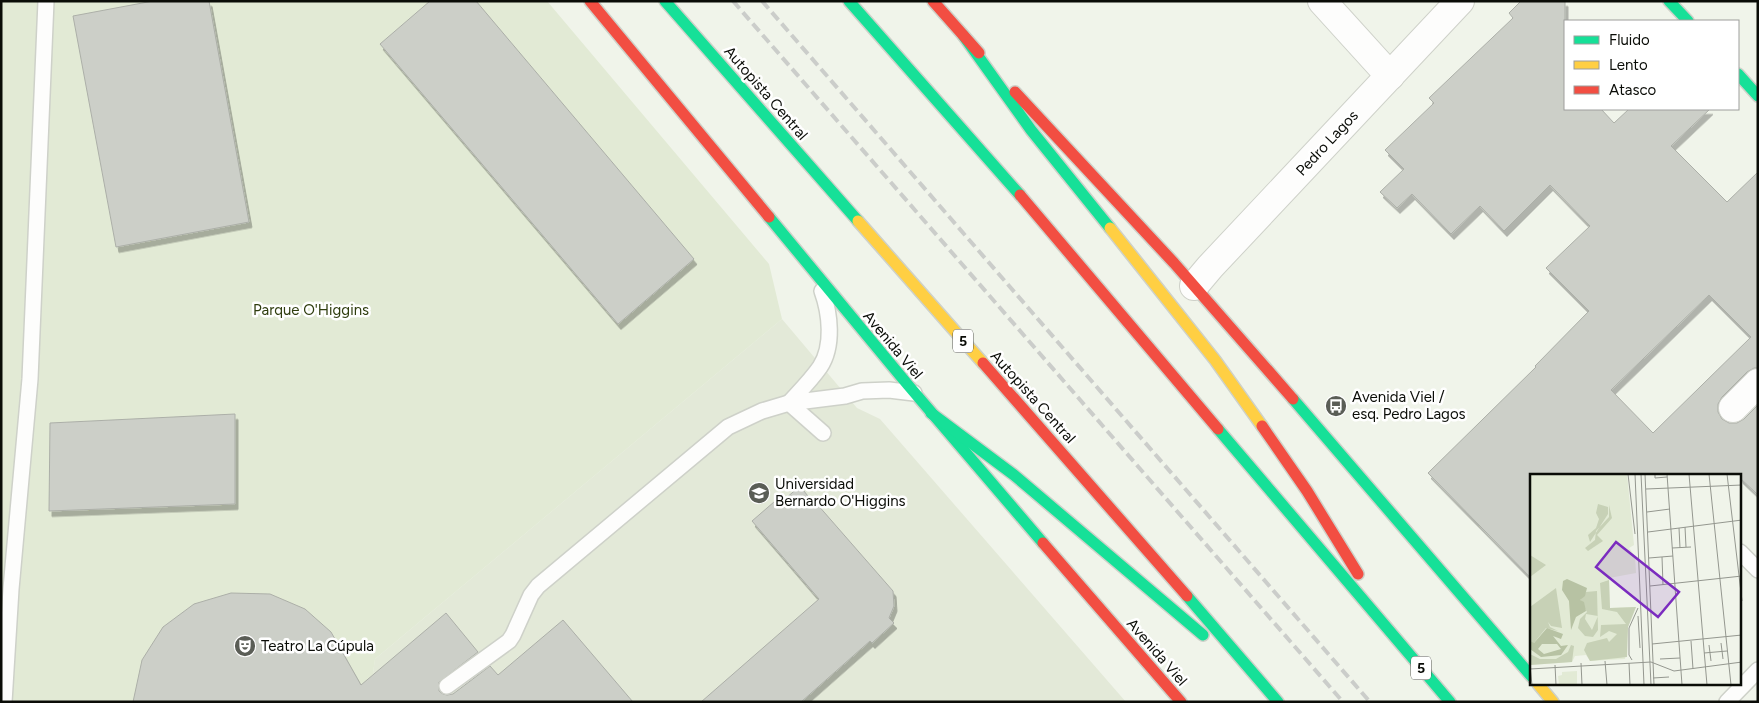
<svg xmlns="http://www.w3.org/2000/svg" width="1759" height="703" font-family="Figtree,sans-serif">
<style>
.built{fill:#e3e9d8}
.green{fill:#e2ead5}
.building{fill:#cccfc8;stroke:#acafa8;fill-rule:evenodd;filter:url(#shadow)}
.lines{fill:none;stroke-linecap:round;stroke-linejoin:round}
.lane-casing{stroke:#ced1c9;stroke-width:18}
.street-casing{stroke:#ced1c9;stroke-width:30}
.fast-casing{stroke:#ced1c9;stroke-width:14}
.slow-casing{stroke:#ced1c9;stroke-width:14}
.jam-casing{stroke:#ced1c9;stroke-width:14}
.lane{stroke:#fdfdfc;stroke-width:15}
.street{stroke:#fdfdfc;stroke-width:28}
.fast{stroke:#16e098;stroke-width:11}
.slow{stroke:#ffcf43;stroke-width:11}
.jam{stroke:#f24e42;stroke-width:11}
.rail{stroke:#cbcdca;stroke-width:4;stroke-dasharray:10 5;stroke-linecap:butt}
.labels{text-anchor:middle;stroke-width:5;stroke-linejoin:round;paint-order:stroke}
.shield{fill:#fff;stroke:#545551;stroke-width:1}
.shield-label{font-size:14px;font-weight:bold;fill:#0a0c07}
.street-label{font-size:15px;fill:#0a0c07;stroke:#fff}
.park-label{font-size:15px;fill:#2f3d0e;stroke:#fff}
.poi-label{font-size:15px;fill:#0a0c07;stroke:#fff;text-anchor:start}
.inset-road{fill:none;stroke:#94978f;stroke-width:1}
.view{fill:#7b2cbf;fill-opacity:0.15;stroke:#7b2cbf;stroke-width:2.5}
.inset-edge{fill:none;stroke:#0a0c07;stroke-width:2.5}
</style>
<defs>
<filter id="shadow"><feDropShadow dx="3" dy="5.5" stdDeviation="0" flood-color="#0004"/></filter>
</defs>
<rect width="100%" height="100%" fill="#f0f4ea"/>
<polygon class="built" points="782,319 857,408 880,419 1126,702 369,702 375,659"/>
<polygon class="green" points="1,1 547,1 769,264 782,319 375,659 369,702 1,702"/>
<g class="building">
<polygon points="153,1 209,1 249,222 116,247 73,16"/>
<polygon points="430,1 476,1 694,259 618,324 380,44"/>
<path d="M1521,1h44v108h36l13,14 15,-14h81l-39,37 56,56 31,-30v196h-4l-7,4 -25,25 -4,7v8l4,7 7,4h8l7,-4 14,-14v90l-18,-17v-2l-3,-2 -205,2v103l-104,-106 108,-106 -1,-1 54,-55 -43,-43 44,-42 -40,-41 -46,46 -24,-25 -29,28 -39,-40 -15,14 -17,-16 24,-23 -19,-19 49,-47 -5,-5 84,-80 -4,-5zM1709,295l42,42 -98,96 -42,-43z"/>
<polygon points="235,414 235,504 49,511 50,423"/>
<polygon points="800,486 815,505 817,504 893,591 894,606 889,618 894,623 872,643 870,641 801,702 701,702 819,599 752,521 782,495 785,499"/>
<polygon points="231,593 270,594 305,609 331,632 361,685 446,613 478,652 439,682 439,691 443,694 447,695 453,694 490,666 498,675 563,620 633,702 133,702 142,660 163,627 194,604"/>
</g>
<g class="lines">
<g class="lane-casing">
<g id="lane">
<path d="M789,403c10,-11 22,-23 31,-36 14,-21 10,-54 2,-76"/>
<polyline points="789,403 823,433"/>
<polyline points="1740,552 1758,570"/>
<polyline points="447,686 509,641 513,635 531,595 538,586 728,427 762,411 789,403 845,396 862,391 889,390 914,393"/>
<polyline points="4,702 11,589 30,379 46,1"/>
<polyline points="1727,702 1758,670"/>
</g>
</g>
<g class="street-casing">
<g id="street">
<polyline points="1322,1 1390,76"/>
<polyline points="1194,286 1210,267 1460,1"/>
<polyline points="1733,408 1758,383"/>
</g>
</g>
<g class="fast-casing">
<g id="fast">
<polyline points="665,1 858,221"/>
<polyline points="849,1 1020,195"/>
<polyline points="1669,1 1688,21"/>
<polyline points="963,35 1031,130 1110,228"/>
<polyline points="1738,74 1758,96"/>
<polyline points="769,217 908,385 1043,543"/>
<polyline points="1293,399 1532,677"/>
<polyline points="931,413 1014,475 1203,635"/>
<polyline points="1218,429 1450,702"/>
<polyline points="1187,596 1278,702"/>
</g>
</g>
<g class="slow-casing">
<g id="slow">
<polyline points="858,221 983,363"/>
<polyline points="1110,228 1215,360 1262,426"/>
<polyline points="1538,684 1553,702"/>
</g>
</g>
<g class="jam-casing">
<g id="jam">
<polyline points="590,1 769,217"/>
<polyline points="933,1 979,53"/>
<polyline points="1015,92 1174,263 1293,399"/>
<polyline points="1020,195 1218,429"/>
<polyline points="983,363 1187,596"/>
<polyline points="1262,426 1307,491 1358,574"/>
<polyline points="1043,543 1181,702"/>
</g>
</g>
<use href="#lane" class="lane"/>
<use href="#street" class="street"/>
<use href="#fast" class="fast"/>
<use href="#slow" class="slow"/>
<use href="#jam" class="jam"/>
<g class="rail">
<polyline points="733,1 1343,702"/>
<polyline points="762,1 1370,702"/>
</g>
</g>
<defs>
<g id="bus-disc" transform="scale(1.125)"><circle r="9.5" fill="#5a5d56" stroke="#fff"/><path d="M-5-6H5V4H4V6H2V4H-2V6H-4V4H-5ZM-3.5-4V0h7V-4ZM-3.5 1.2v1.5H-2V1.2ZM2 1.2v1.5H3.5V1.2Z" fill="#fff"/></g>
<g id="university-disc" transform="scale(1.125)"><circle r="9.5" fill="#5a5d56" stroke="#fff"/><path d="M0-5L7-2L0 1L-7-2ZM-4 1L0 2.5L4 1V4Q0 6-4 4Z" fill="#fff"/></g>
<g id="theatre-disc" transform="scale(1.125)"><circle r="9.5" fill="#5a5d56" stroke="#fff"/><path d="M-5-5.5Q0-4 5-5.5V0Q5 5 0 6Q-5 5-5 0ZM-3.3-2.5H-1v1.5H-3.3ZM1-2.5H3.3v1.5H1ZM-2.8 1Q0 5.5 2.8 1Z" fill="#fff"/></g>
</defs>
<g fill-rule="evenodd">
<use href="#bus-disc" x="1336" y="406"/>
<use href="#university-disc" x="759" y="493"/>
<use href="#theatre-disc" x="245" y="646"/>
</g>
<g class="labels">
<g class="shield">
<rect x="953" y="329.5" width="20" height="23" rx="4"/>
<rect x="1411" y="656.5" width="20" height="23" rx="4"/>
</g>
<g class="shield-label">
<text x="963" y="346">5</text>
<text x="1421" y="673">5</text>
</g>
<g class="street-label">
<text transform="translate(766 93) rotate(49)" y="5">Autopista Central</text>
<text transform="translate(1327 143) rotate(-47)" y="5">Pedro Lagos</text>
<text transform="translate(893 345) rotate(50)" y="5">Avenida Viel</text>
<text transform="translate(1033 397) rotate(48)" y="5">Autopista Central</text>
<text transform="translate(1157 652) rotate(49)" y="5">Avenida Viel</text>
</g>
<g class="park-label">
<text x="311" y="315">Parque O'Higgins</text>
</g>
<g class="poi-label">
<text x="1352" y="402">Avenida Viel /<tspan x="1352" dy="17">esq. Pedro Lagos</tspan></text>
<text x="775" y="489">Universidad<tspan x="775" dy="17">Bernardo O'Higgins</tspan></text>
<text x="261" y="651">Teatro La Cúpula</text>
</g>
</g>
<g transform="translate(1530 474)">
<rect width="211" height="211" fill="#f0f4ea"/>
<path d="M0,0h97l7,71 -5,3 6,8 1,17 -27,5 1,30 26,-1 -8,20 -3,32 -35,2 -4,-6 -11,1 -3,6 -42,3zM47,197v14h-18l-1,-9 4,-1v-3z" fill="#e2ead5"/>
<path d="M68,30l10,3v7l-18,28 -2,-7 8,-7 3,-9 -3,-6zM79,31l3,13 -15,17 6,6 -15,10 -3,-3 10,-8 1,-9 13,-14zM0,81l16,10 -16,12zM79,106l1,28 26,-1 -8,20 -1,30 -37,4 -6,-11 3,-7 20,-5 2,4 8,-8 -8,-3 -9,6 1,-12 25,-1 -9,-12 -15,-3 -2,-26zM26,114l6,40 -11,-2 -3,-4 2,5 8,4 -12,-3 -13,16 -3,-3v-34zM67,117l1,39 -5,7 -8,-1 -7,-8 2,-9 7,-7 -7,-12 6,-8zM56,140l12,2 -6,14 -7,-11zM41,171l3,1 -2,16 -42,3v-11l10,5h16l12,-7z" fill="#c7d1b6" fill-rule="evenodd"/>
<path d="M37,105l20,9 -2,8 -5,4 4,2 2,9 -10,6 -5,13 -2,-29 -7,-11 1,-9zM17,154l16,6 -2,5 -8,-3 8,10 7,-1 -7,10 -20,2 -11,-8v-8l4,2zM12,170h15l4,5 -17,5 -6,-5z" fill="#b7c2a3" fill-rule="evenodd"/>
<path class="inset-road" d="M98,0l7,60M105,0l9,211M111,0l10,211M115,0l9,211M125,0v4l12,-1M137,0l15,211M159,0l18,211M179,0l22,211M197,0l15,127M116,15l96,-4M117,38l23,-3M155,53l1,20M149,54l1,20M118,58l94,-12M142,74l19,-1M132,83l1,28M119,84l24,-2M120,112l92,-10M108,142l2,32M161,167l2,28M191,169l2,16M122,170l90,-9M179,171l2,16M174,179l23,-2M130,185l20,-1M102,186l-3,-5v-27l9,-20M75,187l2,24M51,189l1,22M99,189l1,22M25,191l1,20M0,192l2,19M0,195l121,-7 23,9 68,-9M123,204l16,-1"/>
<path class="view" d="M86,68l63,50 -21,25 -62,-50z"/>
<rect width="211" height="211" class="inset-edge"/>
</g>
<rect width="1759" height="703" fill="none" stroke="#0a0c07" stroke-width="5"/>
<rect x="1564" y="20" width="175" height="90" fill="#ffffff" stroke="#9d9e9c"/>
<rect x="1574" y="36" width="25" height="8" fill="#16e098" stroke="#9d9e9c"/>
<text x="1609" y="45" font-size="15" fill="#0a0c07">Fluido</text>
<rect x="1574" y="61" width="25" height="8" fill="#ffcf43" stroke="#9d9e9c"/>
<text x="1609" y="70" font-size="15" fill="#0a0c07">Lento</text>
<rect x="1574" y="86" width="25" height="8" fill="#f24e42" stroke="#9d9e9c"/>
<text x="1609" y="95" font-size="15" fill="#0a0c07">Atasco</text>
</svg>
